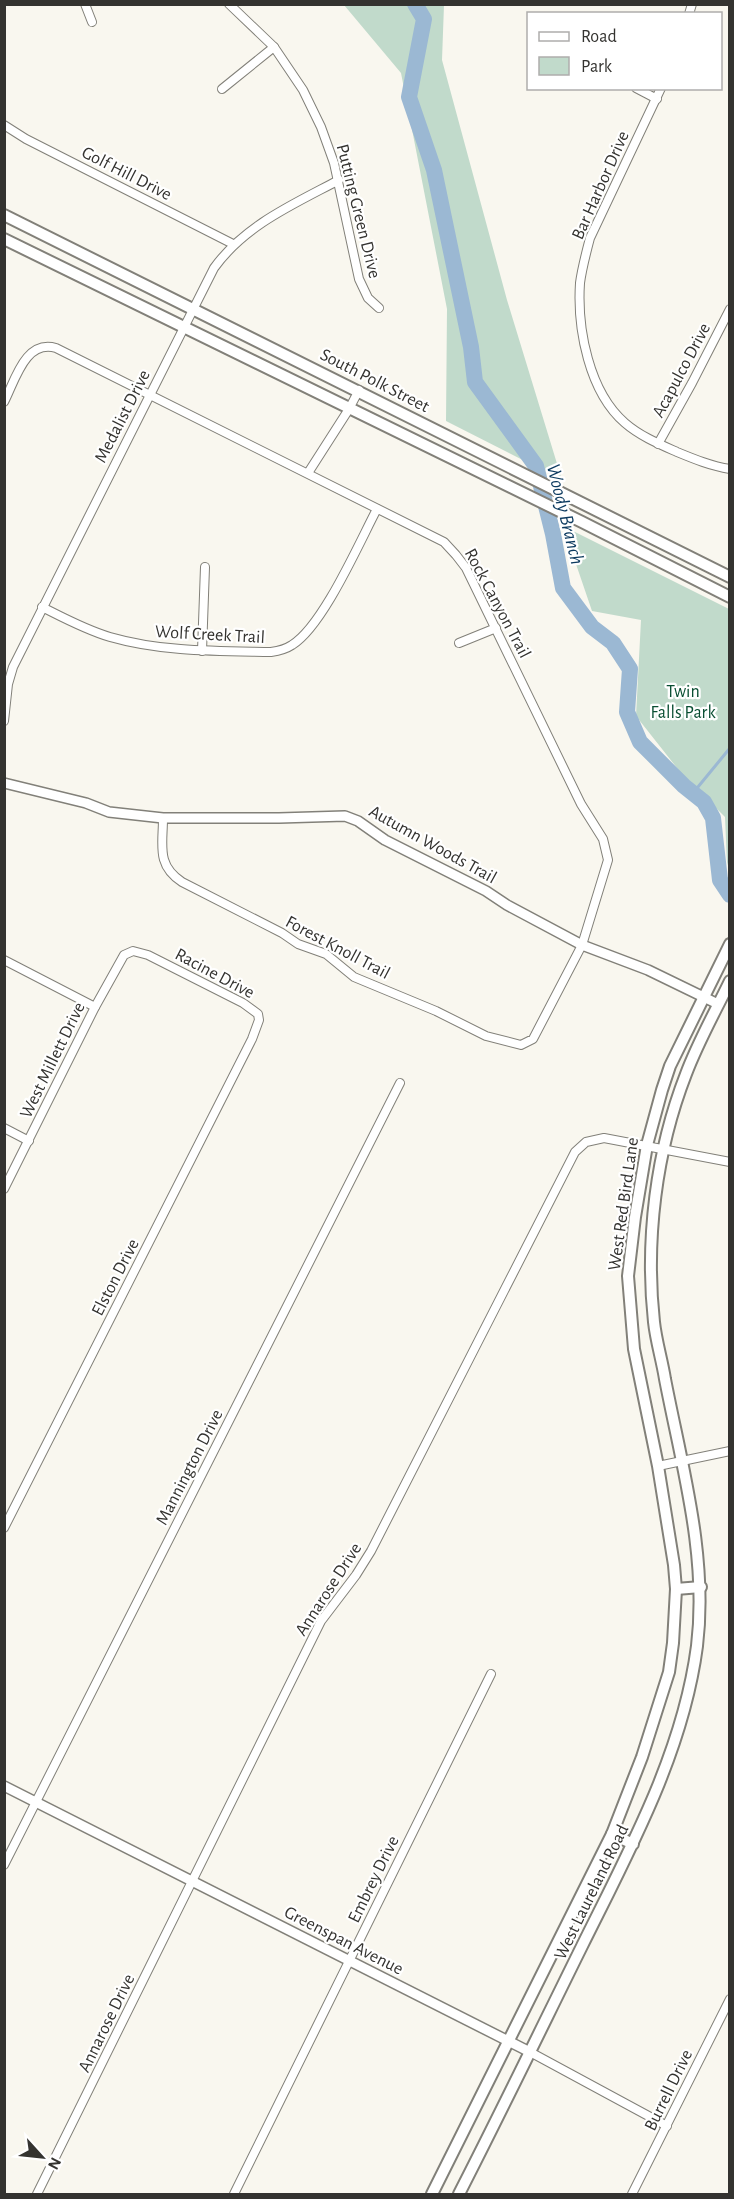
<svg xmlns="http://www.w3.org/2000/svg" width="734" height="2199" font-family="'Alegreya Sans',sans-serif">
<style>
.green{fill:#c1dacb}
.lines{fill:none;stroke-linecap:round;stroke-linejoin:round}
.stream{stroke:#9bb8d3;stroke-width:3}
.river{stroke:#9bb8d3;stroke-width:16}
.minor-casing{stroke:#828079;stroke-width:10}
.tertiary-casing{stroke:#828079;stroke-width:12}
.secondary-casing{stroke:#828079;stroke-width:14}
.minor{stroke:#fff;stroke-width:8}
.tertiary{stroke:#fff;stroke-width:9}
.secondary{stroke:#fff;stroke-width:10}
.labels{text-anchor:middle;stroke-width:4.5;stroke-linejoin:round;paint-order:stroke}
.street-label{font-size:18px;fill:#343330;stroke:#fff}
.park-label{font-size:18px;fill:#094e32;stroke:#fff}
.water-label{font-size:20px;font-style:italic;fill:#0c3a5f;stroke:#fff}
</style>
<rect width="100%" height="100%" fill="#f9f7ef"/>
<g class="green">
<polygon points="344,5 444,5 442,60 507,300 562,480 446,421 447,309 401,73"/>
<polygon points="563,526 729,609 729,869 727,862 725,817 681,773 636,716 641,620 592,611"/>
</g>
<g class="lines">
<polyline class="stream" points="693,793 730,748"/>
<polyline class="river" points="415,4 424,19 409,97 434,170 471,347 475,382 536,466 553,534 563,588 592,627 613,643 630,669 627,712 640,742 684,786 704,802 713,818 720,880 730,895"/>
<g class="minor-casing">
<g id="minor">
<polyline points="85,4 92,22"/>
<polyline points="229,4 274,47 303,90 321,127 334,163 359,279 368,298 379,308"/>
<polyline points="689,14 692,4"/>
<polyline points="636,88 657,99"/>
<path d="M661,88l-71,150c-4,15 -8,30 -10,45 -3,46 9,109 45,140 15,13 34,21 52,29 17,7 34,14 53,17"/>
<polyline points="222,89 274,47"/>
<polyline points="4,125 26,139 233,244"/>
<path d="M4,402c11,-21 21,-63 52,-54l388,194 12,13 10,13 115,236 22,35 5,21 -26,85 -49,94 -12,6 -35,-9 -50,-25 -82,-34 -28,-23 -28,-10 -16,-11 -100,-51c-26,-17 -19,-37 -19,-64"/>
<polyline points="658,444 692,383 730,309"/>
<polyline points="308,473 349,409 359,390"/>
<path d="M42,607c22,11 44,23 68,30 52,15 106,14 161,15 7,-1 15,-3 21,-7 31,-19 67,-102 85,-136"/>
<polyline points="459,643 496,628"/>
<polyline points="202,651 205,567"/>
<path d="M4,721l4,-37 5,-17 201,-399c31,-43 80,-64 125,-88"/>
<polyline points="4,960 95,1007"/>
<polyline points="4,1128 29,1141"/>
<polyline points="4,1189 95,1007 124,955 133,951 148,955 243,1003 258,1014 259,1020 252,1039 4,1528"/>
<polyline points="658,1466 730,1451"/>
<polyline points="4,1865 400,1083"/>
<polyline points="530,2052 667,2126"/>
<polyline points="37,2194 321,1621 356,1575 371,1551 575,1152 586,1142 604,1138 730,1162"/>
<polyline points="234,2194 491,1674"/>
<polyline points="632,2194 730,1999"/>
</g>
</g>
<g class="tertiary-casing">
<g id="tertiary">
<polyline points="4,783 86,803 109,812 163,818 279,818 345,816 358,821 385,840 486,891 507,905 582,945 648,970 718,1004"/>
<polyline points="4,1786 530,2052"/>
</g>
</g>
<g class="secondary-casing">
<g id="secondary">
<polyline points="4,215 730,577"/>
<polyline points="4,239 582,522 730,597"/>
<polyline points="676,1589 701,1587"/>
<polyline points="612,1834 633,1844"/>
<polyline points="432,2194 612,1834 642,1757 669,1672 673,1643 676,1589 674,1565 658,1466 634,1349 628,1276 635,1217 647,1145 662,1090 670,1066 730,944"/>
<path d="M459,2194c42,-82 82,-165 123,-248 47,-95 101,-193 115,-300 11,-90 -15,-179 -32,-267 -3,-19 -9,-38 -11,-57 -9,-82 2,-171 32,-248 12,-32 29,-62 44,-93"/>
</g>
</g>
<use href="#minor" class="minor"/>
<use href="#tertiary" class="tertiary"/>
<use href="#secondary" class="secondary"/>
</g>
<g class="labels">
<g class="street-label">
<text transform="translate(127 173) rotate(27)" y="6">Golf Hill Drive</text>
<text transform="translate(600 185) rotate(-66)" y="6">Bar Harbor Drive</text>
<text transform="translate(359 211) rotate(76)" y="6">Putting Green Drive</text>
<text transform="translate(681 370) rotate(-62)" y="6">Acapulco Drive</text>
<text transform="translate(375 380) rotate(27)" y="6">South Polk Street</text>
<text transform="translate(122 416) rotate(-63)" y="6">Medalist Drive</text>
<text transform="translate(498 603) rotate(62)" y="6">Rock Canyon Trail</text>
<text transform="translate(210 634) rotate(3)" y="6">Wolf Creek Trail</text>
<text transform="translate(433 844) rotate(29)" y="6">Autumn Woods Trail</text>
<text transform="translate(338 947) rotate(28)" y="6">Forest Knoll Trail</text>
<text transform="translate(215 973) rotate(28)" y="6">Racine Drive</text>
<text transform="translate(52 1060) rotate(-64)" y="6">West Millett Drive</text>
<text transform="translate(623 1204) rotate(-82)" y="6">West Red Bird Lane</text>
<text transform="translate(115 1277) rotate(-63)" y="6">Elston Drive</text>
<text transform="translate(189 1467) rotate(-63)" y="6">Mannington Drive</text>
<text transform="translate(328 1589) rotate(-57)" y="6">Annarose Drive</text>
<text transform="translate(373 1879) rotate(-64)" y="6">Embrey Drive</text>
<text transform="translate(591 1892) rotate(-64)" y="6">West Laureland Road</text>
<text transform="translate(344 1940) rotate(27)" y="6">Greenspan Avenue</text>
<text transform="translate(106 2023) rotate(-64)" y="6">Annarose Drive</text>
<text transform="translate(668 2090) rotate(-64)" y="6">Burrell Drive</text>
</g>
<g class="park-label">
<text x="683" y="697">Twin<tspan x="683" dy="21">Falls Park</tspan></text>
</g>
<g class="water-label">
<text transform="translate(566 514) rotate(76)" y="7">Woody Branch</text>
</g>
</g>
<rect width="734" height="2199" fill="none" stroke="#343330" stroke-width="12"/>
<rect x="527" y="12" width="195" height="78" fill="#ffffff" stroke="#aeadac" stroke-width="1.5"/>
<rect x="539" y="32" width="30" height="9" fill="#ffffff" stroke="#aeadac" stroke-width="1.5"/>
<text x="581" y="42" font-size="18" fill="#343330">Road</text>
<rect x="539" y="57" width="30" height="18" fill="#c1dacb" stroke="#aeadac" stroke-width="1.5"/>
<text x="581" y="72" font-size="18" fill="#343330">Park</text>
<g transform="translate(42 2157) rotate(117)" stroke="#ffffff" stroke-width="4.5" paint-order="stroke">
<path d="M0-4.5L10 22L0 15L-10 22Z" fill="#343330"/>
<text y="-9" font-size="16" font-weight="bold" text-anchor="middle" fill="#343330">N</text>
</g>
</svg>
